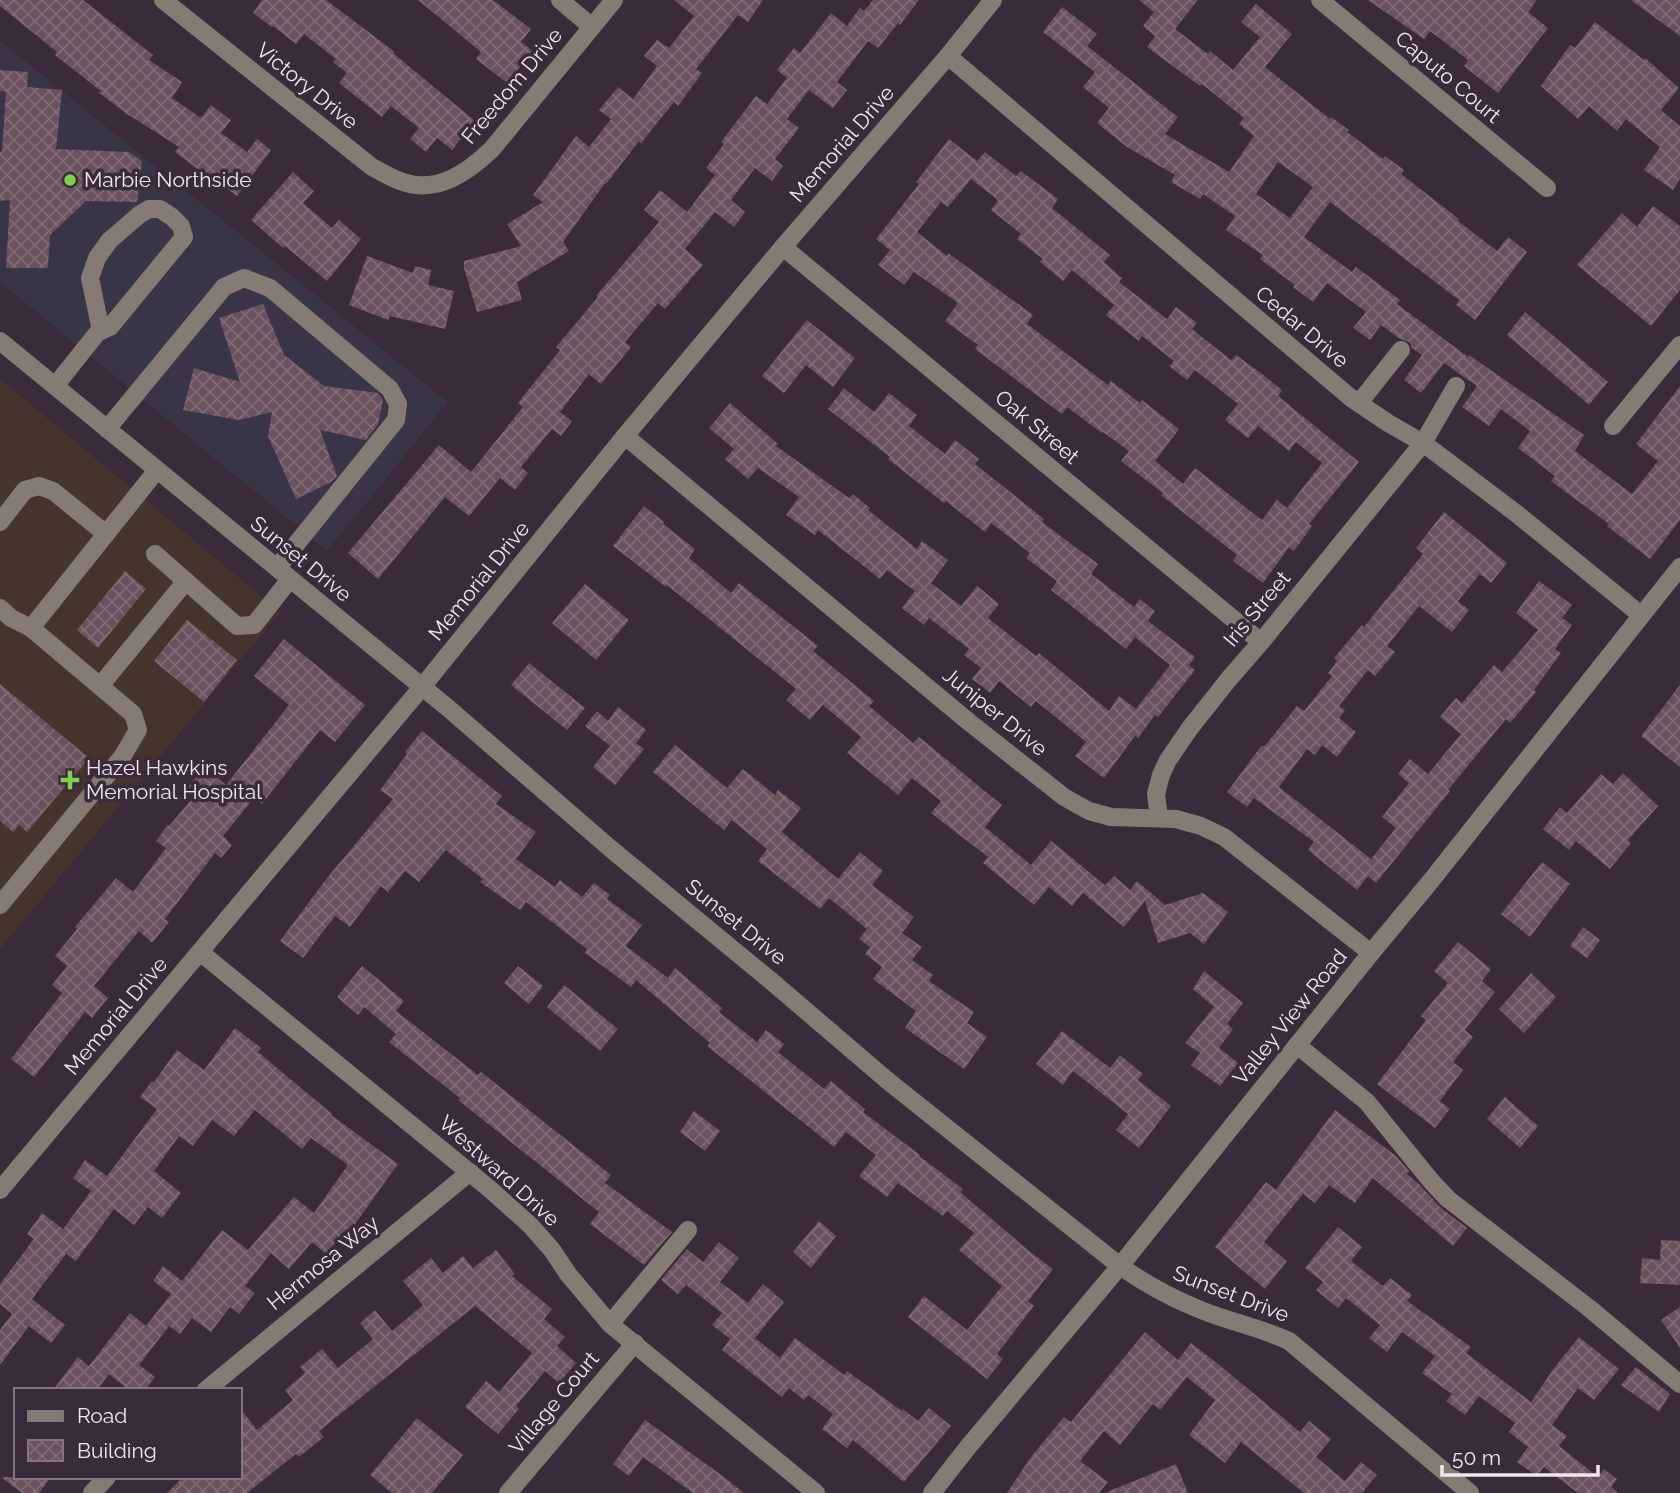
<svg xmlns="http://www.w3.org/2000/svg" width="1680" height="1493" font-family="Raleway,sans-serif">
<style>
.commercial{fill:#393546}
.medical{fill:#45342b}
.building{fill:url(#building-cross-hatch);fill-rule:evenodd}
.lines{fill:none;stroke-linecap:round;stroke-linejoin:round}
.minor{stroke:#857b75;stroke-width:18}
.poi-dot{fill:#81d050;stroke:#3a2b3a;stroke-width:2.5}
.labels{text-anchor:middle;stroke-width:7;stroke-linejoin:round;paint-order:stroke}
.street-label{font-size:21px;fill:#f0e6f0;stroke:#3a2b3a}
.poi-label{font-size:21px;fill:#f0e6f0;stroke:#3a2b3a;text-anchor:start}
</style>
<defs>
<pattern id="building-cross-hatch" width="8" height="8" patternUnits="userSpaceOnUse" patternTransform="scale(1.75)"><rect width="8" height="8" fill="#69525d"/><path d="M0 0l8 8M0 8l8-8" fill="none" stroke="#7f6b75"/></pattern>
</defs>
<rect width="100%" height="100%" fill="#3a2b3a"/>
<polygon class="commercial" points="0,41 448,402 327,551 0,282"/>
<polygon class="medical" points="0,379 280,612 0,949"/>
<g class="building">
<polygon points="0,0 83,0 153,55 149,60 182,82 172,98 201,118 211,105 231,120 221,133 247,152 257,139 271,150 237,196 213,179 212,180 175,152 179,147 127,114 98,92 102,92 55,55 57,52 0,6"/>
<polygon points="262,0 326,0 395,52 393,53 475,121 452,150 437,138 426,152 410,139 419,128 391,106 382,117 339,83 347,73 333,62 336,59 304,34 296,44 273,26 272,27 253,13"/>
<polygon points="418,0 493,0 531,29 521,42 533,51 507,83 476,59 481,52"/>
<polygon points="674,0 763,0 748,22 738,15 696,69 702,73 678,106 674,102 641,143 639,141 606,184 605,183 563,242 569,251 517,282 522,300 477,312 464,268 464,261 521,246 507,224 543,202 533,195 576,136 589,147 611,119 599,110 618,87 633,99 657,66 644,56 657,40 669,48 694,16"/>
<polygon points="873,0 919,0 900,25 898,23 878,48 868,41 837,82 847,90 833,108 809,90 787,119 799,128 775,159 783,166 772,181 755,168 731,200 745,212 734,227 715,212 685,249 703,265 665,309 658,303 625,342 631,347 601,384 589,374 560,412 572,421 561,436 552,429 521,467 528,473 515,490 500,478 469,516 445,497 378,579 348,553 439,445 471,472 523,407 518,403 560,350 556,347 598,297 596,296 659,222 644,210 660,190 687,212 715,175 706,168 724,144 721,142 756,96 767,104 787,78 777,70 794,48 800,53 831,13 847,26 860,8 864,11"/>
<path d="M1139,0h59l-23,29 33,25 2,-3 23,19 27,-33 -19,-15 15,-18 36,30 -27,33 65,52 1,-2 18,13 -2,2 36,27 2,-3 19,14 -3,4 58,45 -1,2 39,30 11,-14 19,15 -52,68 -19,-15 3,-5 -129,-98 -26,35 48,35 4,-5 44,33 -3,4 71,53 1,-2 115,80 -9,16 57,43 26,-33 -22,-17 44,-58v134l-30,39 -43,-33 2,-2 -58,-43 4,-5 -37,-28 12,-17 -29,-22 -12,17 -27,-19 15,-21 -33,-23 -23,30 -17,-13 18,-25 -10,-7 -3,-6 -9,-3 -19,-14 -11,15 -17,-12 13,-16 -39,-29 -14,19 -20,-15 2,-2 -35,-26 3,-4 -37,-25 9,-14 -32,-22 -3,5 -29,-17 4,-7 -48,-28 -30,-24 12,-15 -26,-21 12,-15 -52,-40 19,-25 35,27 -10,12 91,71 -13,17 64,38 25,-36 -15,-12 5,-6 -42,-34 -2,2 -53,-39 8,-11 -12,-10 11,-14zM1278,162l35,25 -23,31 -34,-24z"/>
<polygon points="1368,0 1537,0 1528,12 1548,28 1498,93 1464,66 1468,60 1430,31 1424,39"/>
<polygon points="1631,0 1680,0 1680,36"/>
<polygon points="1595,22 1644,60 1645,58 1679,88 1661,110 1680,126 1680,179 1673,190 1644,170 1660,147 1626,119 1617,131 1589,106 1578,119 1541,86 1570,45 1575,48"/>
<polygon points="0,70 28,72 27,87 62,90 56,149 128,152 142,161 137,202 86,201 50,235 48,268 6,268 10,200 0,201 0,152 2,152 6,92 0,91"/>
<path d="M949,139l28,22 8,-9 31,24 5,-5 37,28 -6,9 58,47 -6,7 18,16 -3,4 48,37 9,-12 21,16 -5,6 39,31 5,-5 26,19 20,16 -4,6 81,66 -50,62 3,2 -18,25 -5,-4 -26,36 -30,-22 4,-6 -76,-60 2,-2 -42,-32 8,-10 -26,-19 -1,1 -35,-26 -5,7 -87,-65 3,-4 -33,-24 13,-18 -44,-31 -10,13 -26,-20 12,-15 -14,-11 43,-55 -3,-2zM971,179l27,21 -7,10 30,24 -4,5 26,20 -3,3 23,19 9,-11 42,35 -8,10 33,26 3,-5 32,25 -5,5 18,14 8,-10 43,34 -13,16 23,18 10,-12 31,25 7,-9 26,21 -35,45 -10,-8 -15,20 -67,-52 -12,16 -28,-23 24,-32 -37,-29 -2,3 -29,-22 -3,4 -81,-61 6,-9 -85,-62 -1,3 -30,-24 24,-30 7,5z"/>
<polygon points="293,172 314,191 303,203 332,228 339,220 361,239 327,281 285,246 283,248 251,220"/>
<polygon points="1653,206 1680,226 1680,290 1651,326 1577,265 1622,213 1637,227"/>
<polygon points="367,256 413,273 415,266 431,270 428,285 454,291 445,329 390,316 388,320 349,305"/>
<polygon points="263,304 284,355 324,386 378,393 383,400 378,424 366,440 320,430 337,476 331,482 296,499 268,436 272,412 239,420 183,410 194,368 240,382 219,318"/>
<polygon points="1525,312 1608,382 1589,405 1507,335"/>
<polygon points="807,320 855,358 833,387 806,365 784,393 762,376"/>
<polygon points="844,388 874,412 889,393 917,415 909,426 945,454 955,440 979,459 975,464 1044,519 1042,522 1098,564 1091,574 1134,607 1140,599 1155,611 1148,621 1195,657 1189,665 1195,670 1158,717 1155,715 1138,738 1135,736 1104,778 1075,756 1086,742 1036,701 1031,707 999,681 990,693 972,679 981,668 964,655 969,649 929,618 924,625 902,608 915,591 887,570 880,579 818,530 815,535 786,515 799,497 758,468 748,479 725,459 734,449 709,428 730,403 778,444 776,446 849,498 853,494 870,508 868,510 917,549 922,541 948,560 931,583 961,606 977,586 999,604 988,618 1036,656 1039,653 1109,711 1119,696 1136,709 1170,665 1135,637 1126,649 1051,590 1057,581 1026,558 1030,553 991,523 985,532 946,501 944,503 888,459 890,457 828,409"/>
<polygon points="644,506 664,522 663,524 695,549 689,558 731,593 739,583 818,646 813,651 874,701 869,706 913,743 919,737 1002,805 985,827 1031,865 1051,841 1105,885 1114,876 1130,890 1137,881 1165,905 1203,893 1228,912 1204,944 1190,933 1158,943 1145,901 1124,927 1083,893 1072,906 1049,887 1034,905 983,863 988,857 931,813 941,801 912,778 898,795 847,753 861,737 823,705 810,720 786,700 796,689 667,585 666,587 613,546"/>
<polygon points="1444,512 1507,563 1491,583 1480,574 1458,601 1469,610 1452,632 1419,606 1387,646 1395,652 1375,676 1368,670 1339,706 1345,710 1339,718 1356,732 1337,757 1322,745 1315,755 1307,749 1279,787 1371,859 1396,828 1382,817 1409,783 1398,774 1410,759 1428,774 1461,734 1440,717 1456,698 1462,703 1494,665 1502,672 1538,630 1516,613 1539,581 1572,605 1562,618 1572,625 1555,649 1561,653 1534,690 1536,692 1510,723 1506,719 1448,790 1450,791 1376,883 1368,876 1357,890 1308,850 1314,842 1254,798 1247,807 1227,792 1262,745 1264,747 1297,706 1304,711 1332,676 1328,673 1337,661 1334,658 1362,625 1364,627 1423,554 1416,548"/>
<polygon points="125,571 146,589 98,648 77,630"/>
<polygon points="585,584 629,620 596,660 552,623"/>
<polygon points="187,620 237,660 204,702 154,661"/>
<polygon points="284,639 365,705 335,742 320,730 262,804 254,798 223,836 232,845 221,858 215,853 165,919 169,922 152,943 139,931 94,986 108,998 92,1018 85,1012 34,1077 11,1059 62,993 52,985 67,966 55,956 77,929 75,927 116,878 133,892 166,848 156,841 168,825 169,826 196,794 188,787 204,767 226,785 289,705 254,676"/>
<polygon points="529,663 585,708 567,730 511,685"/>
<polygon points="0,684 89,758 27,832 19,825 13,832 0,821"/>
<polygon points="1680,685 1680,767 1641,736"/>
<polygon points="618,707 646,730 636,743 644,749 615,785 593,767 610,746 585,726 597,711 608,721"/>
<polygon points="422,731 502,796 496,804 536,832 516,859 555,887 560,880 582,897 594,883 610,895 607,899 642,925 626,946 668,978 675,968 722,1008 719,1012 757,1042 766,1030 784,1044 778,1052 824,1089 831,1081 865,1109 863,1112 920,1155 919,1156 963,1189 960,1192 1029,1251 1053,1269 1028,1301 1034,1306 997,1354 1003,1359 987,1379 908,1317 924,1296 967,1330 1002,1286 959,1250 974,1233 947,1211 943,1216 898,1183 887,1197 859,1176 876,1155 846,1132 834,1147 707,1046 710,1043 636,980 631,987 585,953 587,949 526,902 520,910 480,882 483,879 446,850 419,882 405,871 388,892 381,886 350,927 335,916 303,958 280,941 327,878 393,799 380,790 407,754 405,752"/>
<polygon points="675,745 727,788 743,769 775,795 778,790 801,808 782,832 838,879 860,852 883,871 872,885 914,917 902,933 922,947 912,960 933,975 929,981 974,1012 967,1023 987,1037 964,1069 905,1028 916,1011 873,979 882,967 865,954 870,947 859,939 867,929 829,898 820,909 758,861 767,849 732,820 724,830 653,772"/>
<polygon points="1623,773 1658,806 1628,840 1631,843 1610,869 1576,841 1569,850 1543,829 1560,807 1567,813 1601,774 1613,784"/>
<polygon points="1542,862 1570,884 1530,937 1501,914"/>
<polygon points="1583,927 1600,940 1587,958 1570,946"/>
<polygon points="1458,942 1491,969 1482,981 1495,992 1465,1030 1473,1037 1453,1062 1463,1070 1440,1101 1450,1109 1435,1128 1377,1084 1426,1020 1421,1016 1448,983 1434,971"/>
<polygon points="362,966 404,1001 396,1011 478,1075 481,1072 611,1175 605,1183 672,1232 644,1265 590,1224 599,1212 458,1100 460,1098 389,1042 396,1034 364,1007 358,1015 337,997"/>
<polygon points="518,966 543,986 529,1004 504,983"/>
<polygon points="1204,971 1243,1003 1227,1024 1233,1029 1219,1048 1238,1063 1220,1086 1191,1065 1200,1053 1185,1043 1214,1007 1193,989"/>
<polygon points="1531,973 1556,997 1524,1033 1499,1009"/>
<polygon points="564,985 618,1029 600,1051 547,1007"/>
<polygon points="235,1028 261,1048 258,1052 332,1114 331,1115 398,1164 350,1231 347,1229 326,1254 312,1242 289,1269 271,1253 245,1286 255,1293 239,1314 230,1307 211,1332 192,1318 180,1334 169,1326 139,1365 155,1377 145,1390 129,1390 109,1374 97,1390 53,1390 78,1357 89,1366 130,1313 146,1326 171,1294 153,1281 163,1266 182,1281 222,1230 248,1250 294,1197 314,1213 348,1165 311,1138 302,1149 255,1110 234,1136 212,1120 193,1146 179,1136 154,1171 181,1193 162,1218 148,1207 134,1225 114,1209 76,1261 66,1254 32,1299 65,1325 51,1343 29,1326 0,1365 0,1330 12,1314 0,1304 0,1284 34,1239 27,1234 42,1213 63,1229 91,1191 73,1178 85,1160 107,1176 157,1109 140,1097 152,1081 154,1082 177,1050 204,1070"/>
<polygon points="1062,1031 1110,1068 1120,1055 1143,1074 1138,1080 1171,1106 1139,1148 1116,1130 1128,1114 1073,1071 1063,1085 1036,1064"/>
<polygon points="1505,1097 1538,1126 1520,1148 1487,1119"/>
<polygon points="1335,1110 1396,1156 1409,1171 1407,1174 1419,1184 1441,1208 1467,1228 1453,1246 1373,1178 1355,1203 1329,1185 1315,1203 1303,1194 1264,1242 1287,1261 1265,1289 1215,1247 1266,1182 1276,1190"/>
<polygon points="694,1111 720,1131 705,1151 680,1132"/>
<polygon points="819,1221 836,1236 811,1268 793,1252"/>
<polygon points="1338,1227 1362,1247 1351,1261 1383,1286 1390,1278 1412,1295 1407,1301 1471,1347 1466,1353 1531,1402 1554,1368 1579,1337 1619,1369 1594,1400 1578,1388 1552,1425 1567,1436 1559,1446 1598,1477 1604,1469 1617,1479 1611,1487 1618,1493 1578,1493 1544,1467 1537,1476 1517,1462 1528,1447 1509,1432 1515,1423 1479,1396 1465,1415 1446,1401 1452,1394 1422,1373 1435,1356 1402,1332 1387,1352 1369,1338 1380,1325 1346,1298 1338,1308 1316,1290 1323,1282 1305,1268"/>
<polygon points="1661,1240 1680,1241 1680,1285 1640,1283 1642,1258 1660,1260"/>
<polygon points="719,1242 739,1258 720,1282 748,1303 763,1284 784,1302 755,1338 780,1358 795,1338 844,1375 847,1371 902,1411 903,1409 918,1421 929,1408 951,1426 904,1482 853,1440 847,1448 822,1429 833,1414 808,1395 804,1400 789,1388 782,1397 722,1350 730,1339 712,1325 722,1313 686,1285 678,1294 661,1280 687,1249 703,1262"/>
<polygon points="496,1250 515,1274 512,1276 552,1309 544,1319 565,1337 557,1346 576,1363 559,1383 545,1371 516,1406 519,1409 498,1434 465,1407 486,1381 499,1392 532,1353 475,1306 319,1431 324,1437 299,1457 296,1454 247,1493 167,1493 183,1477 240,1477 240,1408 257,1430 293,1400 285,1390 305,1373 300,1367 322,1349 338,1368 373,1339 360,1323 375,1310 392,1331 423,1305 403,1281 431,1258 443,1273 463,1256 473,1268"/>
<polygon points="1680,1307 1680,1348 1661,1320"/>
<polygon points="1145,1332 1178,1360 1191,1343 1218,1364 1300,1432 1309,1421 1331,1439 1316,1457 1345,1481 1361,1462 1377,1475 1362,1493 1304,1493 1241,1442 1225,1463 1189,1435 1215,1400 1187,1377 1160,1410 1153,1404 1120,1445 1104,1431 1080,1461 1108,1482 1099,1493 1007,1493 1031,1457 1064,1417 1071,1422"/>
<polygon points="1636,1367 1670,1394 1659,1412 1621,1385"/>
<polygon points="417,1418 463,1455 432,1493 392,1493 370,1475"/>
<polygon points="645,1420 724,1477 744,1493 693,1493 643,1457 629,1476 613,1464"/>
<polygon points="1176,1464 1188,1493 1107,1493 1107,1492"/>
<polygon points="1,1477 51,1477 39,1493 22,1493"/>
</g>
<g class="lines">
<g class="minor">
<path d="M163,0l209,167c10,5 20,12 31,15 35,12 65,-10 89,-33l122,-149"/>
<polyline points="560,0 592,27"/>
<polyline points="1320,0 1547,188"/>
<polyline points="948,56 1351,398 1388,423 1423,443 1517,514 1641,615"/>
<polyline points="783,247 1261,642"/>
<path d="M0,341l448,367 163,141 159,131 118,101 232,185c24,17 49,31 76,42 30,13 63,19 93,33l181,152"/>
<polyline points="55,386 98,332 110,327 184,237 181,226 172,217 160,209 149,209 139,215 109,241 97,258 90,278 101,331"/>
<polyline points="1359,403 1401,350"/>
<polyline points="1613,426 1680,345"/>
<polyline points="107,429 224,287 244,278 270,288 390,389 398,404 396,420 277,568"/>
<polyline points="625,436 969,722 1064,797 1089,811 1111,817 1176,819 1201,826 1224,837 1371,953"/>
<polyline points="0,522 25,490 39,486 53,491 106,534"/>
<polyline points="155,554 237,626 254,625 290,579"/>
<polyline points="0,608 11,618 31,628"/>
<polyline points="100,686 186,581"/>
<polyline points="1159,818 1156,794 1161,775 1168,760 1190,728 1228,680 1261,642 1423,443 1456,386"/>
<polyline points="0,905 122,757 138,730 133,714 31,628 157,470"/>
<polyline points="200,952 491,1190 530,1225 552,1250 568,1274 610,1324 816,1493"/>
<polyline points="1297,1045 1367,1102 1431,1181 1448,1199 1589,1308 1680,1384"/>
<polyline points="0,1190 422,687 625,436 783,247 948,56 993,0"/>
<polyline points="610,1324 688,1230"/>
<polyline points="206,1390 470,1172"/>
<polyline points="92,1493 107,1477"/>
<polyline points="508,1493 635,1343"/>
<polyline points="932,1493 968,1447 1120,1266 1371,953 1430,882 1680,567"/>
</g>
</g>
<g class="poi-dot">
<circle cx="70" cy="180" r="7"/>
<path d="M66.5 769.5h7v7h7v7h-7v7h-7v-7h-7v-7h7z"/>
</g>
<g class="labels">
<g class="street-label">
<text transform="translate(1448 77) rotate(40)" y="7">Caputo Court</text>
<text transform="translate(307 86) rotate(39)" y="7">Victory Drive</text>
<text transform="translate(512 86) rotate(-50)" y="7">Freedom Drive</text>
<text transform="translate(842 144) rotate(-49)" y="7">Memorial Drive</text>
<text transform="translate(1302 327) rotate(40)" y="7">Cedar Drive</text>
<text transform="translate(1037 427) rotate(40)" y="7">Oak Street</text>
<text transform="translate(301 559) rotate(39)" y="7">Sunset Drive</text>
<text transform="translate(479 581) rotate(-51)" y="7">Memorial Drive</text>
<text transform="translate(1257 609) rotate(-50)" y="7">Iris Street</text>
<text transform="translate(995 712) rotate(39)" y="7">Juniper Drive</text>
<text transform="translate(736 922) rotate(39)" y="7">Sunset Drive</text>
<text transform="translate(116 1016) rotate(-50)" y="7">Memorial Drive</text>
<text transform="translate(1290 1017) rotate(-51)" y="7">Valley View Road</text>
<text transform="translate(499 1171) rotate(42)" y="7">Westward Drive</text>
<text transform="translate(323 1263) rotate(-39)" y="7">Hermosa Way</text>
<text transform="translate(1231 1294) rotate(21)" y="7">Sunset Drive</text>
<text transform="translate(554 1403) rotate(-50)" y="7">Village Court</text>
</g>
<g class="poi-label">
<text x="84" y="187">Marbie Northside</text>
<text x="86" y="775">Hazel Hawkins<tspan x="86" dy="24">Memorial Hospital</tspan></text>
</g>
</g>
<rect x="14" y="1388" width="228" height="91" fill="#3a2b3a" stroke="#837683" stroke-width="2"/>
<rect x="28" y="1411" width="35" height="10" fill="#857b75" stroke="#837683" stroke-width="2"/>
<text x="77" y="1423" font-size="21" fill="#f0e6f0">Road</text>
<rect x="28" y="1440" width="35" height="21" fill="url(#building-cross-hatch)" stroke="#837683" stroke-width="2"/>
<text x="77" y="1458" font-size="21" fill="#f0e6f0">Building</text>
<path d="M1442 1465v10h156v-10" fill="none" stroke="#f0e6f0" stroke-width="3.5"/>
<text x="1452" y="1465" font-size="21" fill="#f0e6f0" stroke="#3a2b3a" stroke-width="5" paint-order="stroke">50 m</text>
</svg>
